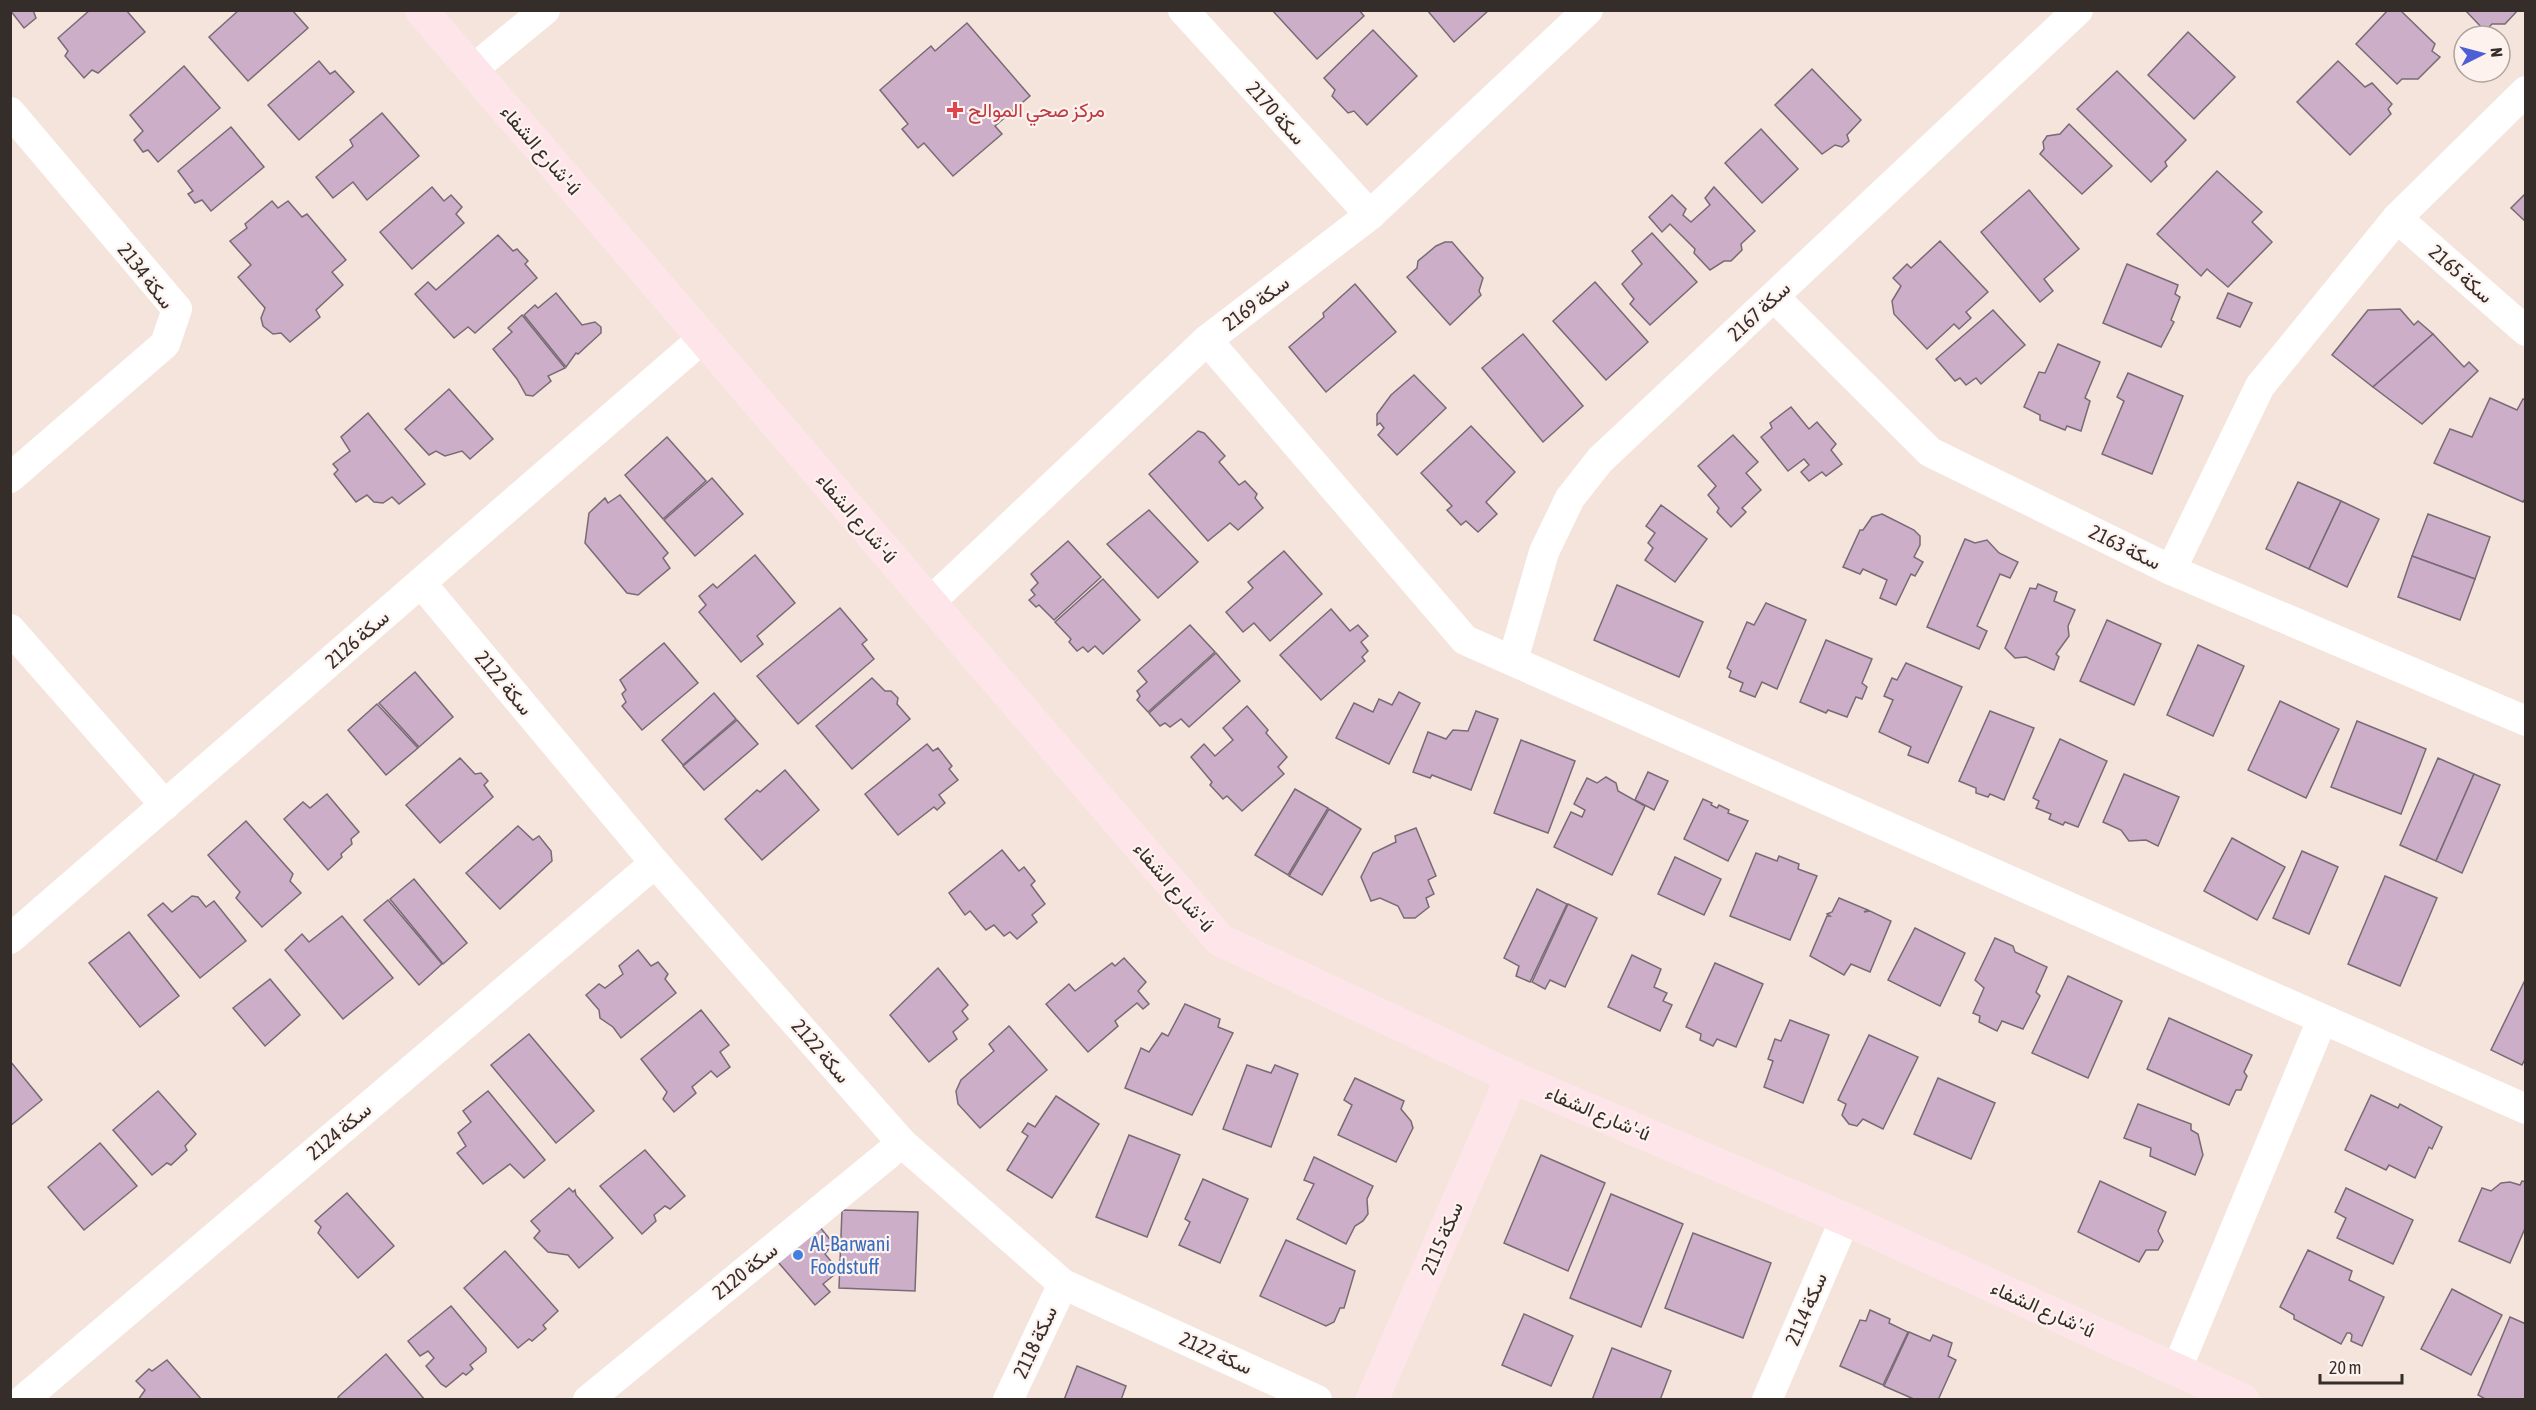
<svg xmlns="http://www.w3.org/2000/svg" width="2536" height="1410" font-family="'Asap Condensed',Vazirmatn,sans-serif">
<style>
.building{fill:#cdaec8;stroke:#786b76;stroke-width:1.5}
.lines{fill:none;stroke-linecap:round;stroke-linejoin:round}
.street{stroke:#fff;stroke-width:30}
.secondary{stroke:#fde5ea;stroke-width:33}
.health-dot{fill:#e0444e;stroke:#fdf2ed;stroke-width:2}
.shop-dot{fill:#3f7fe0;stroke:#fdf2ed;stroke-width:2}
.labels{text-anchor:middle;stroke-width:4.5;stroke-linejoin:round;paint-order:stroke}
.health-label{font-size:20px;fill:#be3a42;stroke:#fdf2ed;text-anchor:start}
.street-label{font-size:20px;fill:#342d2a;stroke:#fdf2ed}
.shop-label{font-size:20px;fill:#366cbe;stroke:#fdf2ed;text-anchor:start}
</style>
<rect width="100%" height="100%" fill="#f5e4db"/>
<g class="building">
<polygon points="10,10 33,10 36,18 24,28"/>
<polygon points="90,10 126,10 145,32 98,73 92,70 84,78 65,56 68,51 58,38"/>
<polygon points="239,10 292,10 308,28 248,81 209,37"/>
<polygon points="1272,10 1359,10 1364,16 1317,59"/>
<polygon points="1427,10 1489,10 1454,42"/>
<polygon points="2388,10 2400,10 2435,44 2432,51 2440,57 2418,79 2402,79 2397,84 2356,44"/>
<polygon points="2465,10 2518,10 2505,24 2492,24 2485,31"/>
<polygon points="967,23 1030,96 995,126 1002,134 953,176 924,143 918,148 902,129 908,124 880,90 931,46 935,51"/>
<polygon points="1373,30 1417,76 1367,125 1354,111 1348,113 1332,96 1335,90 1324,78"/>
<polygon points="2188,32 2235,77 2194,119 2148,75"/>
<polygon points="319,61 330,74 335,71 354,92 299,140 268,105"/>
<polygon points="2338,61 2365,87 2372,83 2392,104 2388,109 2391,114 2350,155 2297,102"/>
<polygon points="184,66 220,108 158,162 148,150 143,152 134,140 143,131 130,115"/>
<polygon points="1812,69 1861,120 1847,135 1849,141 1842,147 1835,145 1822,154 1775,105"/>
<polygon points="2117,71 2186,140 2165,162 2167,166 2151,182 2077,109"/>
<polygon points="382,113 419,156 367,200 353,182 333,198 316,177 353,146 350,140"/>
<polygon points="2069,124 2112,166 2082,194 2040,154 2044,149 2043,142 2047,136 2060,134"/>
<polygon points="231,127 264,167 211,211 202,200 195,203 188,194 193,191 178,171"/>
<polygon points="1761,129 1798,169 1762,203 1725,163"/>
<polygon points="2217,171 2262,212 2252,222 2272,242 2228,287 2207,269 2201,276 2157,234"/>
<polygon points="432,187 444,201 451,195 462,207 456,214 464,223 412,269 380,232"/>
<polygon points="1714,187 1755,231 1741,244 1742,250 1731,261 1724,261 1710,270 1694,253 1695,249 1670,224 1662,232 1649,217 1672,195 1686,209 1683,215 1691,222 1710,205 1705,198"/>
<polygon points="2029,190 2079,249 2044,279 2053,291 2040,302 1981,232"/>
<polygon points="2526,193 2526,222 2511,208"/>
<polygon points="272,201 278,208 288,201 302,217 307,214 346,260 332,272 343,285 316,310 320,317 290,342 281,333 273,334 263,326 261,318 265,308 238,277 251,265 230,241 247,228 245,224"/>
<polygon points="1652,233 1697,282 1650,325 1630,304 1634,299 1622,284 1642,264 1632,251"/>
<polygon points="498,235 513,251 517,249 528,261 525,264 537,278 475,333 468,327 454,338 415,294 428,282 436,290"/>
<polygon points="1940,241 1988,292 1966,312 1971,318 1959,329 1954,324 1927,349 1894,314 1892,301 1901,286 1893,278 1907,264 1911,268"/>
<polygon points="1445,242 1452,242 1483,278 1479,291 1481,295 1450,325 1407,277 1417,268 1418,261 1436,246"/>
<polygon points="2127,264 2178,285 2175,294 2180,297 2171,320 2174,322 2161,347 2103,323"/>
<polygon points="1595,282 1648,342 1606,380 1553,321"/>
<polygon points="1355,284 1396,332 1326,392 1289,347 1324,317 1323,313"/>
<polygon points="556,293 582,325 595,322 601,327 601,333 578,354 576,353 566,367 524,315 535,305 538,308"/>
<polygon points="2228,293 2252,303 2240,327 2217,318"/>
<polygon points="2400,309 2414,325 2418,321 2433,334 2373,387 2332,355 2368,310"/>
<polygon points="1993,310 2025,345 1981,384 1976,378 1966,385 1960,378 1955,381 1936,359"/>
<polygon points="522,315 565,368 548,376 551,381 533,396 526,395 517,379 493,349 512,332 508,328"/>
<polygon points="1523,334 1583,406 1543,442 1482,368"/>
<polygon points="2433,334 2464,367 2469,362 2478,371 2422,424 2373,387"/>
<polygon points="2058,344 2100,362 2085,398 2090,401 2081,431 2067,426 2065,430 2040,420 2040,415 2024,407 2039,372 2045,373"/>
<polygon points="2128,373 2183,396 2152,474 2102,454 2124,401 2117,397"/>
<polygon points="1414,375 1446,408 1397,455 1378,435 1384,428 1380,423 1377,425 1377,414 1391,395"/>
<polygon points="449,389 493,439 470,459 462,451 445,456 436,451 429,455 405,429"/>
<polygon points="2490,398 2517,410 2523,399 2526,400 2526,497 2523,502 2434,463 2450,429 2472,437"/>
<polygon points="1791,407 1809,429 1817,422 1836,444 1831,450 1842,464 1826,476 1822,472 1809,481 1801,472 1809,465 1804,459 1788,471 1761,437 1772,428 1770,423"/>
<polygon points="368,413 425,484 399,504 392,497 383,503 374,502 367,495 356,502 334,474 338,470 333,464 350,451 341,437"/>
<polygon points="1471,426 1515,472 1486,502 1497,514 1478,532 1466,521 1461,525 1447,510 1452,506 1421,473"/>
<polygon points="1198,431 1204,433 1225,456 1219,462 1239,485 1245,481 1257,494 1255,498 1263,508 1238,530 1230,523 1208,541 1149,474"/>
<polygon points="1733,435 1758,462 1746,473 1761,490 1742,508 1746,512 1731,527 1717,512 1719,508 1708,495 1716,486 1698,466"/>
<polygon points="667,437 706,481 663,519 625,475"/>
<polygon points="712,478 743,514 695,556 664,520"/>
<polygon points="2298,482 2341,501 2309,569 2266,549"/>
<polygon points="620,495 668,553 663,558 670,568 638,595 627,593 585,543 589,513 605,498 608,503"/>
<polygon points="2341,501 2379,519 2347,587 2309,569"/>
<polygon points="1661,505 1707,539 1675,582 1645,560 1653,548 1648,543 1655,533 1646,526"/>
<polygon points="1149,510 1198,562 1158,598 1107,544"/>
<polygon points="1882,514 1914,530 1920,536 1920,545 1914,557 1923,562 1915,576 1911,574 1896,605 1880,598 1887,580 1863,569 1860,574 1843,567 1860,530 1863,530 1872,517"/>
<polygon points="2428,514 2490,537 2475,579 2412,556"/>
<polygon points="1965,539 1975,543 1987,540 1999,553 2018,562 2010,578 2000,574 1977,626 1987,631 1979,649 1927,627"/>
<polygon points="1068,541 1101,577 1054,620 1039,605 1036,607 1029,600 1035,595 1031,590 1038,583 1031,574"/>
<polygon points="1284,551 1322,594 1270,641 1254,623 1243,632 1226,612 1253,588 1248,582"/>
<polygon points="755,555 795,603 757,636 763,644 741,662 699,612 706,605 699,596 713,584 717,588"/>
<polygon points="2412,556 2475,579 2460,620 2398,597"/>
<polygon points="1103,579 1140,620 1103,654 1095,646 1088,652 1083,647 1077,651 1069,642 1071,639 1055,622"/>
<polygon points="2038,584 2057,592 2054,601 2075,610 2068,626 2069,636 2056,654 2059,657 2054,670 2026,657 2015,658 2005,648 2030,588 2036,589"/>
<polygon points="1617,585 1703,622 1679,677 1594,640"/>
<polygon points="1766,603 1806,620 1777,689 1762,682 1755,697 1740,691 1743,683 1729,677 1731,671 1727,668 1747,622 1754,625"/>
<polygon points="840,608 867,640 862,644 874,659 798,724 757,676"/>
<polygon points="1331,609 1350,631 1358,625 1368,636 1361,642 1368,651 1362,657 1365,661 1321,700 1280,655"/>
<polygon points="2107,620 2161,644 2134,705 2080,681"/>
<polygon points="1190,625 1215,652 1148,712 1137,700 1140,696 1137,691 1147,682 1138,671"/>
<polygon points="1826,640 1872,659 1862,683 1867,687 1862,699 1856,697 1847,717 1828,710 1826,713 1800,702"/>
<polygon points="664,643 698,683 642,730 622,706 626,702 622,694 626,690 620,680"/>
<polygon points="2198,645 2244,666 2213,736 2167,715"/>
<polygon points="1216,653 1240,681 1189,727 1181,719 1170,727 1165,723 1160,726 1149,713"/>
<polygon points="1906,663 1962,687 1928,763 1908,755 1911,747 1879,732 1893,700 1884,696 1892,678 1897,680"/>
<polygon points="415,672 453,717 419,747 379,703"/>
<polygon points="872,678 885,691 891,691 898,698 897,704 910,719 852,769 816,726"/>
<polygon points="1399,692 1420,703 1389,764 1336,738 1354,703 1373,712 1379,699 1392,705"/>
<polygon points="714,693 736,719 683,765 662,740"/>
<polygon points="2280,701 2339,729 2306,798 2248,770"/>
<polygon points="377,704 418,748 386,775 348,730"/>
<polygon points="1247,706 1268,730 1266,733 1287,757 1278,767 1284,774 1242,811 1227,796 1223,799 1210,785 1212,782 1191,757 1204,744 1215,756 1233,740 1223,728"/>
<polygon points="1476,711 1498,719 1471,790 1432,775 1430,778 1413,772 1428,732 1446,739 1453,730 1468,731"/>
<polygon points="1990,711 2034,728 2004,800 1990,794 1988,797 1976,793 1976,788 1959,781"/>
<polygon points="737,720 758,744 704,790 683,766"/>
<polygon points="2357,721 2426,749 2401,814 2331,787"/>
<polygon points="2060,739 2107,761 2078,827 2065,822 2063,825 2049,819 2051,814 2036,808 2039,801 2033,798"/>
<polygon points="1521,740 1575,761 1548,833 1494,813"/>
<polygon points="927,744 933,751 938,748 952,766 949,769 958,780 939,795 945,803 937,810 934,807 898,835 865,794"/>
<polygon points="460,758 475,774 481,773 488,781 484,785 493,797 440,843 406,805"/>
<polygon points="2438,758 2474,774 2436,861 2400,845"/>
<polygon points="785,770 819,810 762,860 725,819 757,790 760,792"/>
<polygon points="1648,772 1668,781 1654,810 1635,800"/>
<polygon points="2124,774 2179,797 2158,846 2146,840 2129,841 2121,830 2103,822"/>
<polygon points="2474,774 2500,785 2462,873 2436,861"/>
<polygon points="1606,777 1616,783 1618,791 1645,806 1612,875 1554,847 1571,812 1582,817 1585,810 1574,804 1587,778 1597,783"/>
<polygon points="1295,789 1328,808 1288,875 1255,855"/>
<polygon points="327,794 359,832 351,839 352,844 341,854 342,857 328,870 284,819 303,802 310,808"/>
<polygon points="1703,799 1712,803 1711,805 1717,808 1719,805 1729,810 1728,813 1748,821 1728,861 1684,839"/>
<polygon points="1329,809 1361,829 1322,895 1289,876"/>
<polygon points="246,821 293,874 290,881 301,893 262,927 236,898 240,892 208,855"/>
<polygon points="518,826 533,840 539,836 551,851 552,861 500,909 466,873"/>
<polygon points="1416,828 1436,876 1428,880 1434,894 1426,898 1429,907 1415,918 1404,918 1398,906 1380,898 1371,901 1361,877 1373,853 1396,842 1395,836"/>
<polygon points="2232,838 2285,867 2257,920 2204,891"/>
<polygon points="1002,850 1019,871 1024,867 1035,881 1031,885 1045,904 1032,915 1037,922 1017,939 1010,932 1004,936 994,925 986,930 970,911 965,915 949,893"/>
<polygon points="2302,851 2338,867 2309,934 2273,918"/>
<polygon points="1756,853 1777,861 1779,856 1799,864 1798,869 1817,876 1790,940 1730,916"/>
<polygon points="1675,857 1721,879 1704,915 1658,894"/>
<polygon points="2385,876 2437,898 2400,986 2348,964"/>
<polygon points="414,879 467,943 443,964 390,899"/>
<polygon points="1537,889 1567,904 1530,982 1516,976 1519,966 1504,958"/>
<polygon points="192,896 198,897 206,907 214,901 246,941 200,978 148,915 163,903 172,912"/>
<polygon points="1839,898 1868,910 1864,912 1870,911 1891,921 1870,972 1851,964 1844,975 1810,956 1827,916 1830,916 1827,914 1832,912"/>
<polygon points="388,900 442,964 419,985 364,920"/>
<polygon points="1568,904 1597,918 1565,987 1550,980 1545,989 1532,982"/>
<polygon points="342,916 393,978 343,1019 285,950 302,934 309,942"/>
<polygon points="1915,928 1965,953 1940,1006 1888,980"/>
<polygon points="129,932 179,996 140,1027 89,963"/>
<polygon points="1995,938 2013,946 2015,952 2047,967 2036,992 2040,996 2023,1029 2002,1021 1997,1031 1979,1022 1980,1016 1973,1013 1984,988 1975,980"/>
<polygon points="638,950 651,966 658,962 668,974 665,979 676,993 621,1038 613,1027 600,1018 599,1010 586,995 599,984 605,988 623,974 619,966"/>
<polygon points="1632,955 1661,969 1654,987 1667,993 1663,1001 1672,1005 1660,1031 1608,1007"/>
<polygon points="1124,958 1146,982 1138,991 1149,1004 1143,1009 1137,1003 1115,1021 1118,1026 1088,1052 1046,1004 1069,984 1075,991 1112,963 1115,966"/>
<polygon points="1715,963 1763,984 1736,1047 1717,1039 1713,1046 1700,1040 1701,1034 1686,1027"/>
<polygon points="938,968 968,1005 962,1011 968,1019 953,1032 957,1039 929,1062 890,1015"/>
<polygon points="2068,976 2122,1001 2088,1078 2032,1053"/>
<polygon points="2526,978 2526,1057 2522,1065 2491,1050"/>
<polygon points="270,979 300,1015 265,1046 233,1008"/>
<polygon points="1185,1004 1220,1019 1218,1027 1233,1033 1192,1115 1125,1088 1141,1048 1149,1052 1162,1033 1168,1036"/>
<polygon points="701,1010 729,1045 720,1052 730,1067 717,1077 711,1071 692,1087 696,1093 674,1112 663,1099 667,1092 641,1059"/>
<polygon points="2169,1018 2252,1055 2244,1072 2247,1076 2241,1090 2236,1090 2229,1105 2147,1069"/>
<polygon points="1790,1020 1829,1035 1803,1103 1764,1087 1773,1061 1768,1059 1775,1039 1781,1041"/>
<polygon points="1009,1026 1047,1070 980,1128 958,1104 956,1091 961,1080 994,1051 989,1044"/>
<polygon points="529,1034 594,1111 556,1143 491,1065"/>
<polygon points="1869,1035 1918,1057 1883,1129 1863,1119 1857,1126 1849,1124 1842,1115 1846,1104 1838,1100"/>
<polygon points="10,1061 42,1100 10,1126"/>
<polygon points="1247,1065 1271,1073 1275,1065 1298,1074 1271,1147 1223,1129"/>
<polygon points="1355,1078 1404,1101 1401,1109 1411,1121 1413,1128 1396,1162 1338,1135 1352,1105 1344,1100"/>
<polygon points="1938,1078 1995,1103 1971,1159 1914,1134"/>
<polygon points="158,1091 196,1134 185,1146 187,1150 171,1165 167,1163 152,1175 113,1130"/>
<polygon points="488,1091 545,1160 524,1178 510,1164 483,1184 457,1153 466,1146 458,1133 471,1122 463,1111"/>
<polygon points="2371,1095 2398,1108 2400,1104 2442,1127 2432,1149 2429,1147 2415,1178 2389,1165 2386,1170 2345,1150"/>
<polygon points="1056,1096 1099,1124 1052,1198 1007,1170 1028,1136 1022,1132 1028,1123 1035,1127"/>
<polygon points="2138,1104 2191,1124 2191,1130 2198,1134 2203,1155 2195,1175 2150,1156 2151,1148 2124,1138"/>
<polygon points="1129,1135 1180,1155 1147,1237 1096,1217"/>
<polygon points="100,1143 137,1186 84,1230 48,1187"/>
<polygon points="645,1150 685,1196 670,1209 665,1206 654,1215 656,1221 642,1234 600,1186"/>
<polygon points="1541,1155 1605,1183 1568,1271 1504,1243"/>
<polygon points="1314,1157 1373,1186 1367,1199 1368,1214 1363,1221 1355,1226 1346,1244 1297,1219 1314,1184 1304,1180"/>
<polygon points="1203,1179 1248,1199 1220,1263 1179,1245 1190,1222 1185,1219"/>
<polygon points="2100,1181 2166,1212 2158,1231 2163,1241 2158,1250 2146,1250 2139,1262 2078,1232"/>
<polygon points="2522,1181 2526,1182 2526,1226 2510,1263 2459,1241 2482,1188 2491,1191 2501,1183 2510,1182 2520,1185"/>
<polygon points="569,1188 573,1192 575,1190 576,1195 613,1238 579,1268 568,1255 548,1252 534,1238 540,1231 531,1221"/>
<polygon points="2346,1188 2413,1220 2393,1264 2337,1238 2346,1218 2335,1212"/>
<polygon points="347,1193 394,1246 358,1278 318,1233 321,1227 315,1221"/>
<polygon points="1611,1194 1683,1224 1641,1327 1570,1298"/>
<polygon points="842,1210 918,1212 915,1291 839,1288"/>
<polygon points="819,1226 833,1243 825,1254 839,1271 823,1284 830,1292 815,1305 778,1262"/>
<polygon points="1693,1233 1771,1263 1743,1338 1665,1308"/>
<polygon points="1286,1240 1355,1271 1344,1308 1340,1308 1334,1322 1326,1326 1260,1296"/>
<polygon points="2308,1250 2352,1271 2349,1280 2384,1297 2362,1346 2351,1341 2352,1335 2350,1333 2347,1333 2341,1344 2294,1319 2294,1315 2280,1307"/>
<polygon points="505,1251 558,1311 543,1325 546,1329 532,1341 529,1339 518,1348 464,1288"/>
<polygon points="2452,1289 2502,1315 2471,1375 2421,1349"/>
<polygon points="451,1306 486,1348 486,1352 470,1365 473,1369 466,1375 463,1373 446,1387 441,1384 426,1366 434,1358 428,1351 420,1356 408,1341"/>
<polygon points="1870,1310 1890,1319 1889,1323 1908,1332 1883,1385 1840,1366 1860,1320 1866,1321"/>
<polygon points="1524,1314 1573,1336 1551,1386 1502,1365"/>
<polygon points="2510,1317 2526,1324 2526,1400 2487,1400 2478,1395"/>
<polygon points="1909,1332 1930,1341 1933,1335 1952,1343 1948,1356 1956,1360 1938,1400 1916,1400 1884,1386"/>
<polygon points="1612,1348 1671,1371 1660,1400 1592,1400"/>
<polygon points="386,1354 425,1400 340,1400 338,1397"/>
<polygon points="167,1360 202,1400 138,1400 145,1390 136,1381 149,1369 152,1371"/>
<polygon points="1077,1366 1126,1386 1121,1400 1064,1400"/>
</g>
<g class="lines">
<g class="street">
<polyline points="1183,10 1370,215"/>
<polyline points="472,70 545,10"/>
<polyline points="10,112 177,309 165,344 10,478"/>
<polyline points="2397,218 2526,331"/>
<polyline points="1774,297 1930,452 2171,570 2526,721"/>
<polyline points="1207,340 1465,640 2526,1109"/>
<polyline points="2171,570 2260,386 2397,218 2526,91"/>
<polyline points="421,583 655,863 902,1143 1063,1284 1317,1400"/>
<polyline points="930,602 1207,340 1370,215 1588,10"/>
<polyline points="10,629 165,805"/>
<polyline points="1513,660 1544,552 1570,498 1600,460 2078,10"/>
<polyline points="10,939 703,338"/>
<polyline points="2177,1369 2322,1020"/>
<polyline points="23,1400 655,863"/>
<polyline points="588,1400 902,1143"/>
<polyline points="1008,1400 1063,1284"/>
<polyline points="1767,1400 1845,1219"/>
</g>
<g class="secondary">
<polyline points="421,10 1220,940 1512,1077 1845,1219 2243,1400"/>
<polyline points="1372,1400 1512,1077"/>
</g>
</g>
<path class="health-dot" d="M952 101h6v6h6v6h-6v6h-6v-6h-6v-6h6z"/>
<circle class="shop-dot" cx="798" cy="1255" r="6"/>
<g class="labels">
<g class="health-label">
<text x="968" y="117">مركز صحي الموالح</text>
</g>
<g class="street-label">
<text transform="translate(1276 113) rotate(48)" y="7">سكة 2170</text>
<text transform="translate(541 150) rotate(49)" y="7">شارع الشفاء'-ú</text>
<text transform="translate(2461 274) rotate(41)" y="7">سكة 2165</text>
<text transform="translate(146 276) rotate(52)" y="7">سكة 2134</text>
<text transform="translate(1256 303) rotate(-37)" y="7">سكة 2169</text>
<text transform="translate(1759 311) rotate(-43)" y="7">سكة 2167</text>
<text transform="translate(857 518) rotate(49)" y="7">شارع الشفاء'-ú</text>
<text transform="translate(2125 547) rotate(26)" y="7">سكة 2163</text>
<text transform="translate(357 639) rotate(-41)" y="7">سكة 2126</text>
<text transform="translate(504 683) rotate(50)" y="7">سكة 2122</text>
<text transform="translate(1174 887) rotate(49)" y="7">شارع الشفاء'-ú</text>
<text transform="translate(821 1051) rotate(49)" y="7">سكة 2122</text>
<text transform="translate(1598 1113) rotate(23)" y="7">شارع الشفاء'-ú</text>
<text transform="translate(339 1131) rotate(-40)" y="7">سكة 2124</text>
<text transform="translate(1442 1238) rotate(-67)" y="7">سكة 2115</text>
<text transform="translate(745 1271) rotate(-39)" y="7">سكة 2120</text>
<text transform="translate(1806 1309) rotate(-67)" y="7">سكة 2114</text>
<text transform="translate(2043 1309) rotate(24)" y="7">شارع الشفاء'-ú</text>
<text transform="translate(1035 1342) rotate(-65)" y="7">سكة 2118</text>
<text transform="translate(1216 1353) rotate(24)" y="7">سكة 2122</text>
</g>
<g class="shop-label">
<text x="810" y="1251">Al-Barwani<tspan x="810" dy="23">Foodstuff</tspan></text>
</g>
</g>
<rect width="2536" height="1410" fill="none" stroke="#342d2a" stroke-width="24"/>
<g transform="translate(2482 54) rotate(84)"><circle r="28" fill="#fdf2ed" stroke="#ada39f" stroke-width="1.5"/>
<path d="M0-4.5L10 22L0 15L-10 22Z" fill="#4d5fd5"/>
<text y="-9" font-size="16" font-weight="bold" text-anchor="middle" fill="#342d2a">N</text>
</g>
<path d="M2320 1374v9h82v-9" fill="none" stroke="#342d2a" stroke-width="3"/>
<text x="2329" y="1374" font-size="18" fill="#342d2a" stroke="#fdf2ed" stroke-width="4.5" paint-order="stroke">20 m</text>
</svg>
